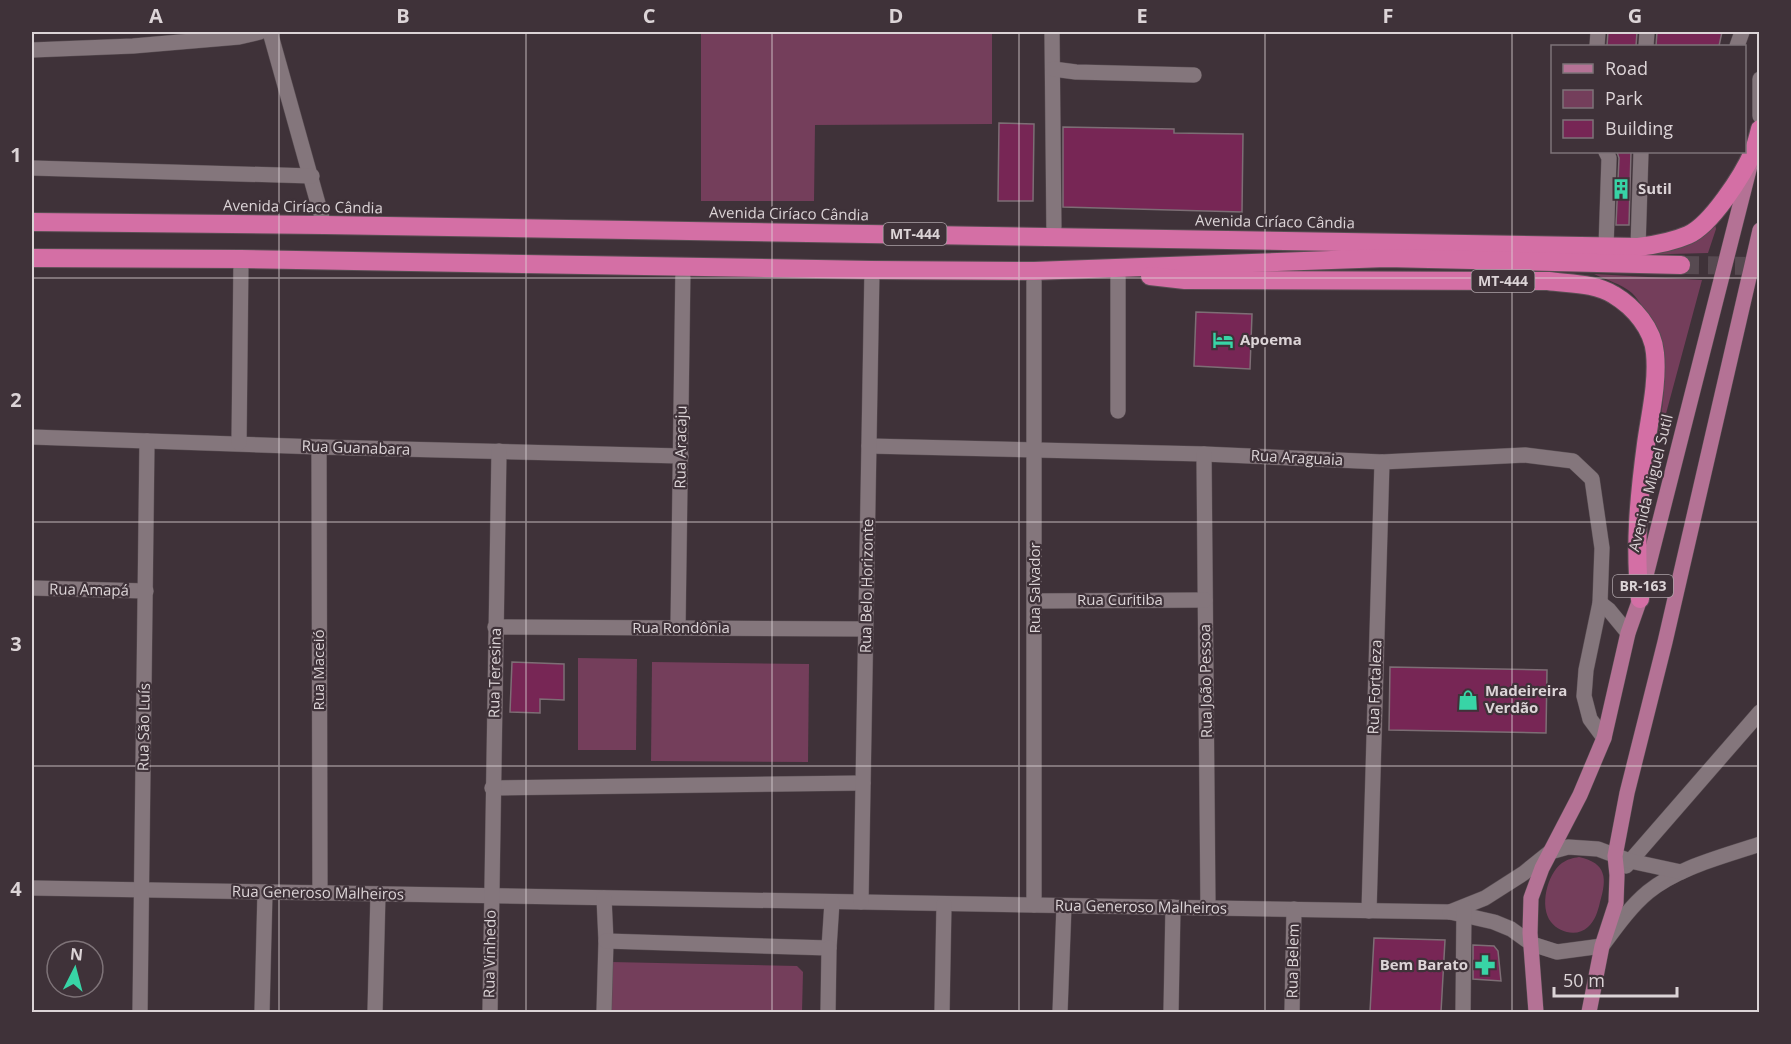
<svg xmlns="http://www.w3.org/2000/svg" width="1791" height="1044" font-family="'Open Sans',sans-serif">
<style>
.green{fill:#743e5b}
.building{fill:#772655;stroke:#7d6e75;stroke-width:1.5}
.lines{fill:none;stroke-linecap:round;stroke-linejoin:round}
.highway-tunnel{stroke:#574a51;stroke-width:18;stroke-dasharray:18 9;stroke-linecap:butt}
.minor-casing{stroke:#594e53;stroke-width:16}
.major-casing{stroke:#594e53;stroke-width:16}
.highway-casing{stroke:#594e53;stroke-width:20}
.minor{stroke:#84767c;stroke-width:15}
.major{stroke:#b47295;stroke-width:15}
.highway{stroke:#d46fa5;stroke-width:18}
.grid{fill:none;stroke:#dcd4d7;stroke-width:1.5;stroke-opacity:0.55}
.labels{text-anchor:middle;stroke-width:4.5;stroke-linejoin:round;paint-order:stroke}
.shield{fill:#3f3239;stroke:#ada3a8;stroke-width:1.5}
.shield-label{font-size:14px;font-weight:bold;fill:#dcd4d7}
.poi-label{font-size:15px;font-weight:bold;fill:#dcd4d7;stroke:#3f3239;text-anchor:start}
.street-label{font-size:15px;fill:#dcd4d7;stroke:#3f3239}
.neatline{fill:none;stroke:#dcd4d7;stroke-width:2}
.grid-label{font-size:20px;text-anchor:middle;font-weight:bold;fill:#dcd4d7}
</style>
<rect width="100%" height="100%" fill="#3f3239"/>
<g class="green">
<polygon points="701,32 992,32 992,124 815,125 814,201 701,201"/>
<polygon points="1715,224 1716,229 1708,253 1634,255"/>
<path d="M1594,274l108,6 -45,167c6,-47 18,-99 -14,-140 -3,-4 -7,-10 -11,-14 -11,-9 -25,-13 -38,-19z"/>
<polygon points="578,658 637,659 636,750 578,750"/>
<polygon points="652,662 809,664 808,762 651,761"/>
<path d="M1579,857c28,6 28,22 21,45 -2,9 -5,19 -12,25 -10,10 -29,6 -37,-5 -12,-15 -4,-48 11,-59 6,-4 11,-5 17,-6z"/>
<polygon points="611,962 797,966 803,972 802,1012 606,1012"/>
</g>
<g class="building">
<polygon points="1608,32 1637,32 1636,46 1607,46"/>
<polygon points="1657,32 1722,32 1719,46 1656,46"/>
<polygon points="999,123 1034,124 1033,201 998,201"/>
<polygon points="1063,127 1174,129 1174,133 1243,134 1242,212 1063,207"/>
<polygon points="1617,152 1631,152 1629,225 1616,225 1619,158"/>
<polygon points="1196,312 1252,314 1250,369 1194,366"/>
<polygon points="512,662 564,664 564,700 540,699 540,713 510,712"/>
<polygon points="1390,667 1547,670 1546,733 1389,730"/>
<polygon points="1374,938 1445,940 1441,1012 1370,1012"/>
<polygon points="1473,945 1494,946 1498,951 1501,981 1473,979"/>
</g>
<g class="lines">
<polyline class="highway-tunnel" points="1681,265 1760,266"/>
<g class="minor-casing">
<g id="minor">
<polyline points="270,32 324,225"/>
<polyline points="1052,32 1054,236"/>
<polyline points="1597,46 1598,32"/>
<polyline points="1646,46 1647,32"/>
<polyline points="1737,46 1742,32"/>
<polyline points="32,50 133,46 239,37 260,32"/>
<polyline points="1053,69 1076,72 1194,75"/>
<polyline points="1760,79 1760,116"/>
<polyline points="32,168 312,176"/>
<polyline points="1606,247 1609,158 1606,152"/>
<polyline points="1638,247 1641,152"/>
<polyline points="1118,274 1118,411"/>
<polyline points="32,437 319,447 681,456"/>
<polyline points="239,443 241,259"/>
<polyline points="869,446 1204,454 1382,462 1525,455 1573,461 1592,479 1602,548 1600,603 1586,670 1584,696 1590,719 1604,738"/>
<polyline points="319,447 320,893"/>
<polyline points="1204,454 1208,908"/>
<polyline points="32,588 146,591"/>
<polyline points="1035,601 1205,600"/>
<polyline points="1600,603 1609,610 1628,633"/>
<polyline points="495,627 866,629"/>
<polyline points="678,628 683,266"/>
<polyline points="492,788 863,783"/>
<polyline points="1626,866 1760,712"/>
<path d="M32,888l1418,24 44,10 17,7 21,15 25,8 45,-6c14,-19 28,-39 46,-54 31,-25 74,-35 112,-48"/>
<polyline points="604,898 606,941 604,1012"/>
<polyline points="861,902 872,270"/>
<polyline points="1034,905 1034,271"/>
<polyline points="1369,911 1382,462"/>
<polyline points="1450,912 1485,898 1524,873 1550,852 1568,847 1598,849 1630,861 1681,872"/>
<polyline points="606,941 829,948 832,902"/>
<polyline points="140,1012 147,441"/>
<polyline points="262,1012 265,892"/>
<polyline points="375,1012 378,894"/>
<polyline points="490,1012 499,451"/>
<polyline points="828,1012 829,948"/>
<polyline points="942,1012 944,904"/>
<polyline points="1060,1012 1064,906"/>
<polyline points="1171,1012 1173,907"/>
<polyline points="1292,1012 1294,909"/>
<polyline points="1463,1012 1464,907"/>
</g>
</g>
<g class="major-casing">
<g id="major">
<polyline points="1536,1012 1530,933 1531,898 1542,868 1580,795 1604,738 1628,633 1640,599 1750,166"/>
<polyline points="1589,1012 1602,946 1616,903 1617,875 1615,856 1627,793 1665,642 1760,230"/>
</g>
</g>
<g class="highway-casing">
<g id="highway">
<path d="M32,222l292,3 1314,22c17,-2 34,-5 50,-12 23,-10 55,-60 65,-83 3,-7 5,-15 7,-23"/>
<polyline points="32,258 241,259 872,270 1034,271 1386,258 1681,265"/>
<path d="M1150,276l35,4 363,1c22,3 47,2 66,14 20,12 39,34 41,58 3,30 -5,62 -9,91 -7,52 -12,103 -6,155"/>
</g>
</g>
<use href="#minor" class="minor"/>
<use href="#major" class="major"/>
<use href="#highway" class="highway"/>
</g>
<path class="grid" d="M279,32v980M526,32v980M772,32v980M1019,32v980M1265,32v980M1512,32v980M32,278h1728M32,522h1728M32,766h1728"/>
<defs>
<g id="building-bare" transform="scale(1.62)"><path d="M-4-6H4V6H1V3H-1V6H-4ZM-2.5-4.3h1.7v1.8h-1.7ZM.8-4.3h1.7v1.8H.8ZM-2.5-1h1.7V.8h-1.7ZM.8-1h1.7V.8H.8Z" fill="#38d4a6" stroke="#3f3239" stroke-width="2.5" paint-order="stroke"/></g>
<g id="hotel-bare" transform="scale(1.62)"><path d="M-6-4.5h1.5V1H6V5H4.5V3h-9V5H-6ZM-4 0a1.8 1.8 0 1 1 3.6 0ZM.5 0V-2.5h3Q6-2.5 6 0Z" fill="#38d4a6" stroke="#3f3239" stroke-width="2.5" paint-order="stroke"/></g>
<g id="shop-bare" transform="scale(1.62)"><path d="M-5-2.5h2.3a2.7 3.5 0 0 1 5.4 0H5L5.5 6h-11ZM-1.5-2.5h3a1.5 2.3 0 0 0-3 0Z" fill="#38d4a6" stroke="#3f3239" stroke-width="2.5" paint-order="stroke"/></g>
<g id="pharmacy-bare" transform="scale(1.62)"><path d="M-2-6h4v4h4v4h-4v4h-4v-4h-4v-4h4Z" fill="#38d4a6" stroke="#3f3239" stroke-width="2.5" paint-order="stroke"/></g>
</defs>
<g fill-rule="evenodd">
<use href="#building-bare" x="1621" y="189"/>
<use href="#hotel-bare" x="1223" y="340"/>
<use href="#shop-bare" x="1468" y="700"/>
<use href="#pharmacy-bare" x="1485" y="965"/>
</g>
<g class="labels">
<g class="shield">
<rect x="883.5" y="223" width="63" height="22" rx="4.5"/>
<rect x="1471.5" y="270" width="63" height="22" rx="4.5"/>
<rect x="1613" y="575" width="60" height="22" rx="4.5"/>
</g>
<g class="shield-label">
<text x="915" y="239">MT-444</text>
<text x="1503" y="286">MT-444</text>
<text x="1643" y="591">BR-163</text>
</g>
<g class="poi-label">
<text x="1638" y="194">Sutil</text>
<text x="1240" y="345">Apoema</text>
<text x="1485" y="696">Madeireira<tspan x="1485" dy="17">Verdão</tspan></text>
<text x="1468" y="970" text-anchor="end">Bem Barato</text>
</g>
<g class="street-label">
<text transform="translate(303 207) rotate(1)" y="5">Avenida Ciríaco Cândia</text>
<text transform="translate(789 214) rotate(1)" y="5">Avenida Ciríaco Cândia</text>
<text transform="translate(1275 222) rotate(1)" y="5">Avenida Ciríaco Cândia</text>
<text transform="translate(681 447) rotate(-89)" y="5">Rua Aracaju</text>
<text transform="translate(356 448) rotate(2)" y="5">Rua Guanabara</text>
<text transform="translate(1297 458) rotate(3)" y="5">Rua Araguaia</text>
<text transform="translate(1651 483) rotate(-76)" y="5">Avenida Miguel Sutil</text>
<text transform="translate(867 586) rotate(-89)" y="5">Rua Belo Horizonte</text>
<text transform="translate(1035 588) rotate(-90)" y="5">Rua Salvador</text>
<text transform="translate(89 590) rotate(1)" y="5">Rua Amapá</text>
<text x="1120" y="605">Rua Curitiba</text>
<text x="681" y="633">Rua Rondônia</text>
<text transform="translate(319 670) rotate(-90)" y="5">Rua Maceió</text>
<text transform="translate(495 673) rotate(-89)" y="5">Rua Teresina</text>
<text transform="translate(1206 681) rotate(-91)" y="5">Rua João Pessoa</text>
<text transform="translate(1375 687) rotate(-88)" y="5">Rua Fortaleza</text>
<text transform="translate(144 727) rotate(-89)" y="5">Rua São Luís</text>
<text transform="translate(318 893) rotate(1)" y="5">Rua Generoso Malheiros</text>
<text transform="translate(1141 907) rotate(1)" y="5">Rua Generoso Malheiros</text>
<text transform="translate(490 954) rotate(-89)" y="5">Rua Vinhedo</text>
<text transform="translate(1293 961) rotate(-89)" y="5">Rua Belem</text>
</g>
</g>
<rect width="1791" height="1044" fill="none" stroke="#3f3239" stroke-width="66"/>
<rect x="1551" y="45" width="195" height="108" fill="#3f3239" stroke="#7e7378" stroke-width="1.5"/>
<rect x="1563" y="64" width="30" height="9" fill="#b47295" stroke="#7e7378" stroke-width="1.5"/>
<text x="1605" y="75" font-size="18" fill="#dcd4d7">Road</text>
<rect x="1563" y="90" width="30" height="18" fill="#743e5b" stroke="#7e7378" stroke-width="1.5"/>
<text x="1605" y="105" font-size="18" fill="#dcd4d7">Park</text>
<rect x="1563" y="120" width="30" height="18" fill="#772655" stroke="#7e7378" stroke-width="1.5"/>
<text x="1605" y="135" font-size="18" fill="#dcd4d7">Building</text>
<g transform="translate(75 969) rotate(6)"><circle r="28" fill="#3f3239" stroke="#7e7378" stroke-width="1.5"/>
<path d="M0-4.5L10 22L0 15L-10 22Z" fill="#38d4a6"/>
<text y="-9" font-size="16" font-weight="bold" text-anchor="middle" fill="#dcd4d7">N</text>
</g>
<path d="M1554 987v9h123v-9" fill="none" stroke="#dcd4d7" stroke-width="3"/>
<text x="1563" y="987" font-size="18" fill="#dcd4d7" stroke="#3f3239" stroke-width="4.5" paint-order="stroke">50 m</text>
<rect x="33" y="33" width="1725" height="978" class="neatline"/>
<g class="grid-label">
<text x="156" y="23">A</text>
<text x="403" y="23">B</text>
<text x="649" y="23">C</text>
<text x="896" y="23">D</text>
<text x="1142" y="23">E</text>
<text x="1388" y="23">F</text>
<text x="1635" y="23">G</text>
<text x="16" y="162">1</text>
<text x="16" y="407">2</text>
<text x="16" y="651">3</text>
<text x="16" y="896">4</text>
</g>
</svg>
